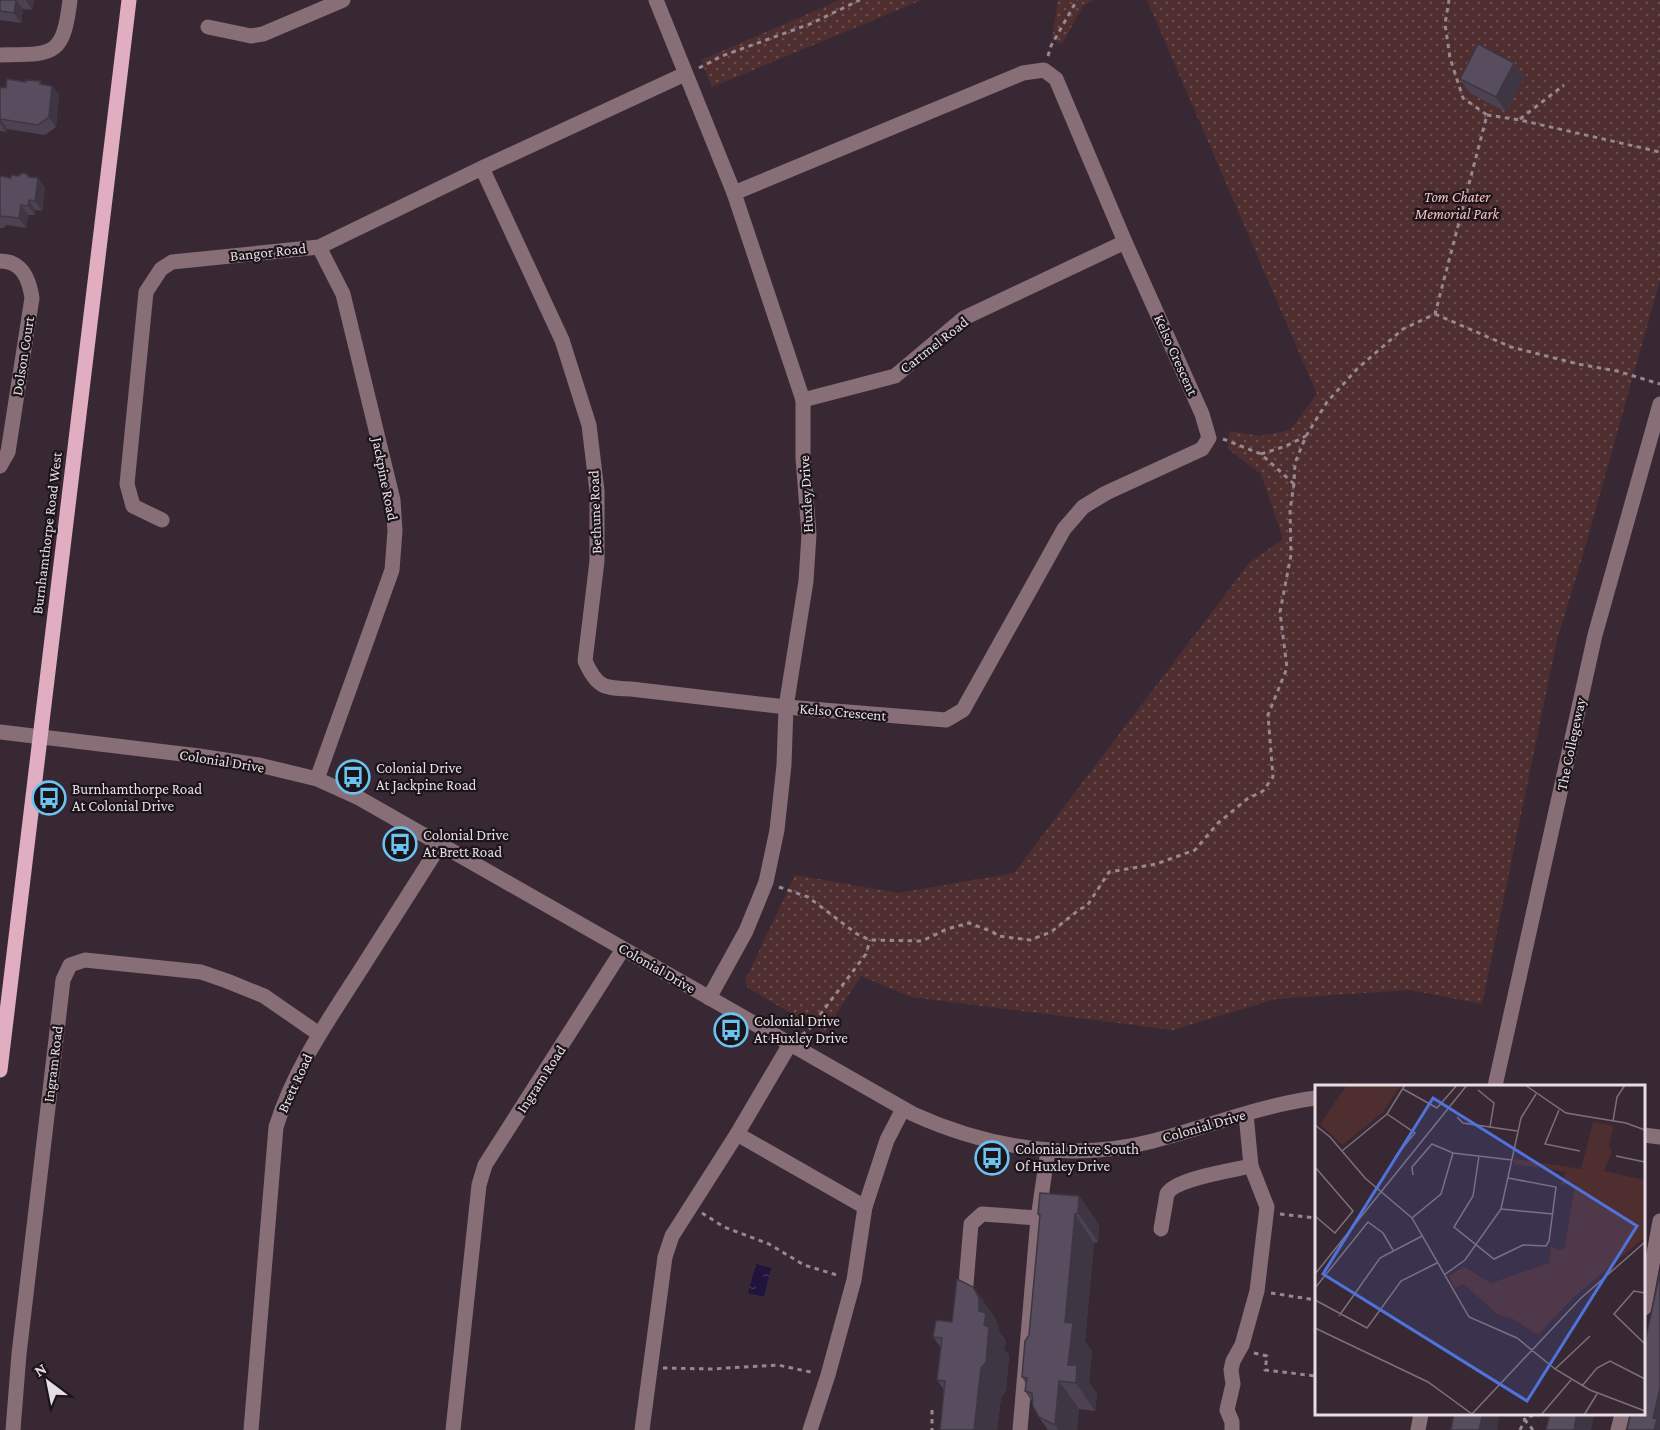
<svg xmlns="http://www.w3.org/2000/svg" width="1660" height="1430" font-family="'Crimson Pro',serif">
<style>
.park{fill:url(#park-dots)}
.water{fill:url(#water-ripples)}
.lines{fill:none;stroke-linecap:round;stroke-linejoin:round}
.path{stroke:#958891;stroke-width:3;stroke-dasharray:4.5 4.5;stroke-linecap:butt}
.minor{stroke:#876e77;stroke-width:15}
.major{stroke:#e1adc0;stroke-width:15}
.wall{fill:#4c4251}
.shaded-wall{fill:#3e3642}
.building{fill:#584d5e;stroke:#3e3642;stroke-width:1.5}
.labels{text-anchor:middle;stroke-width:4.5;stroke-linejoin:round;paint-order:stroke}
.park-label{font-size:15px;font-style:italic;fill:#f8c1c3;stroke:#1b1419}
.street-label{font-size:15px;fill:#e7dde4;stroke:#1b1419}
.poi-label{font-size:15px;fill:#e7dde4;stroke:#1b1419;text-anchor:start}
.inset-road{fill:none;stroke:#7e707a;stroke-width:1.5}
.view{fill:#5072db;fill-opacity:0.15;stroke:#5072db;stroke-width:3}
.inset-edge{fill:none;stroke:#e7dde4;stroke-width:3}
</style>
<defs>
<pattern id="park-dots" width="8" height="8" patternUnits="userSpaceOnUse" patternTransform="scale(1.5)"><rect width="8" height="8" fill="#4f2e30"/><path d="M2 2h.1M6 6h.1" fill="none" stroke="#684c4e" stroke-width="1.8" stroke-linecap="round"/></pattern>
<pattern id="water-ripples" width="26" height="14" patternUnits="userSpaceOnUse" patternTransform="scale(1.5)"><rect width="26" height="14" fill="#20133c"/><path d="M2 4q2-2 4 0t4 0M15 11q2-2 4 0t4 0" fill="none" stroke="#403558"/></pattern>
</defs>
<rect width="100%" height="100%" fill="#382834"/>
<g class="park">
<polygon points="840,0 922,0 712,87 701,60"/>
<polygon points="1058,0 1094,0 1083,6 1062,44 1052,39"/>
<polygon points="1147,0 1660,0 1660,280 1584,551 1557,640 1482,1004 1410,990 1275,999 1173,1030 911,997 861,976 824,1033 748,988 745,981 795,875 898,893 1014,873 1249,563 1283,539 1261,474 1228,449 1229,431 1260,436 1290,430 1317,394"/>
</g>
<polygon class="water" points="756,1264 771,1268 764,1297 748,1293"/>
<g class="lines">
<g class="path">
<polyline points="1048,56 1051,46 1077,0"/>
<polyline points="699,68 722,56 810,24 860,0"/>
<polyline points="1487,115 1520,120 1660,152"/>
<polyline points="1520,119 1564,85"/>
<polyline points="1435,314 1511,347 1578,364 1617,371 1660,384"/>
<polyline points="1223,439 1261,454 1294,484"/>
<polyline points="1261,454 1286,446 1306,436"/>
<polyline points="779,887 808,897 857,934 870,940 922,941 947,929 969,923 993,932 998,936 1030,940 1051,932 1080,909 1087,906 1109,872 1156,864 1195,850 1218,823 1247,799 1263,791 1273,777 1268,715 1287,668 1280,612 1291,555 1290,510 1294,484 1295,463 1306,436 1327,402 1357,369 1403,329 1435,314 1487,115 1463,98 1450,58 1445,24 1449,0"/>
<polyline points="802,1035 810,1028 866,954 870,940"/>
<polyline points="702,1213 724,1227 769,1244 804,1265 840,1276"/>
<polyline points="1280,1214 1316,1218"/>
<polyline points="1271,1293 1316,1300"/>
<polyline points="1254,1353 1267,1356 1265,1370 1316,1376"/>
<polyline points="663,1368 711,1369 778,1365 815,1373"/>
<polyline points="932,1410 932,1430"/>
<polyline points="1520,1430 1525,1420 1522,1414"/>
<polyline points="1533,1430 1525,1420 1530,1416 1539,1415"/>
</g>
<g class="minor">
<polyline points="656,0 734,193 803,400 803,458 809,534 806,581 786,707 784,765 777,830 766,882 746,931 709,998"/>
<polyline points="208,27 251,36 263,34 343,0"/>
<path d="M0,55c53,-1 63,3 70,-55"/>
<path d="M482,168l80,172 27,85 8,66v70l-12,100c12,27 19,27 46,28l155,18 160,13 17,-10 101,-181 19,-22 23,-14 96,-44 7,-11 -7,-24 -77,-172 -69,-163 -12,-9 -21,3 -289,120"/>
<path d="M0,261c22,0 29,17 32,37l-24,154 -8,14"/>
<polyline points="803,400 895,376 964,318 1125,242"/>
<polyline points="162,520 133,506 127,484 146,292 161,269 172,262 319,247 482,168 685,74"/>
<path d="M0,732l199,24 60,9 58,14 42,19 554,316c75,34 160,48 240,27 54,-14 108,-36 163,-43"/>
<polyline points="317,779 392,570 395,531 393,500 343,294 319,247"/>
<polyline points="1495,1086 1595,635 1660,404"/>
<polyline points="737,1134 865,1207"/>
<polyline points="1644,1135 1660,1137"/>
<path d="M1161,1229l6,-35c7,-15 66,-24 84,-28"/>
<polyline points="965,1296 971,1224 982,1214 1038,1218"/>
<polyline points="1644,1308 1660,1221"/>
<polyline points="13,1430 19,1354 63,980 70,965 85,960 201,972 227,981 264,996 319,1034"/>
<path d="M251,1430l25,-303c17,-55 49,-102 80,-150 28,-44 56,-88 84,-132"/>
<polyline points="453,1430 479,1185 485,1165 623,949"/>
<polyline points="642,1430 665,1257 672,1236 737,1134 790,1044"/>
<polyline points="810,1430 828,1375 854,1280 865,1207 887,1140 903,1109"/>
<polyline points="1020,1430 1038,1218 1048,1150"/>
<polyline points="1232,1430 1232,1422 1227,1410 1233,1384 1231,1370 1233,1361 1242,1345 1257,1291 1267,1207 1251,1166 1246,1114"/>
<polyline points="1418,1430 1421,1414"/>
<polyline points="1618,1430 1622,1414"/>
</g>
<polyline class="major" points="0,1070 129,0"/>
</g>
<g class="wall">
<polygon points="0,0 34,0 32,10 23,9 21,23 0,20"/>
<polygon points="1514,63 1524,77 1506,112 1470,93 1460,79"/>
<polygon points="40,81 42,84 52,86 59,95 56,127 45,135 7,129 6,132 0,131 0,87 6,88 26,82"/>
<polygon points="0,176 11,178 38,178 45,188 42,211 35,210 35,215 28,215 26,228 7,225 3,228 0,228"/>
<polygon points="1079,1196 1099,1225 1098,1242 1094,1243 1085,1341 1092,1351 1089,1382 1097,1394 1095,1411 1079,1409 1077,1430 1048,1430 1039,1417 1032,1402 1025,1391 1026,1384 1022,1377 1029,1335 1040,1218 1038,1214"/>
<polygon points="973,1287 993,1315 999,1326 999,1331 1006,1341 1004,1349 1009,1355 1006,1391 1001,1397 997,1430 940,1430 944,1390 937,1380 941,1348 933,1337 952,1322"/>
</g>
<g class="shaded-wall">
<polygon points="16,0 23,9 21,23 14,13"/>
<polygon points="26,0 34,0 32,10 26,1"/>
<polygon points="1514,63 1524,77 1506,112 1496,97"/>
<polygon points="52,86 59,95 56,127 49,117"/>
<polygon points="0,119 7,129 6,132 0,123"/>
<polygon points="38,178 45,188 42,211 35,201"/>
<polygon points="29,200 35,210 35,215 28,206"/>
<polygon points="21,205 28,215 26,228 19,218"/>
<polygon points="1079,1196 1099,1225 1098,1242 1078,1213"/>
<polygon points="1075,1214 1094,1243 1085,1341 1092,1351 1089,1382 1097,1394 1095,1411 1076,1383 1068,1365 1065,1322"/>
<polygon points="973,1287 993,1315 999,1326 999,1331 1006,1341 1004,1349 1009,1355 1006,1391 1001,1397 997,1430 974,1430 984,1325"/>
<polygon points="1059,1381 1079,1409 1077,1430 1058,1430 1055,1425"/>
<polygon points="1660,1388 1660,1430 1654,1430 1653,1418"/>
<polygon points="1483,1413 1500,1413 1497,1430 1479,1430"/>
<polygon points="1577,1413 1595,1413 1591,1430 1574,1430"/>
</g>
<g class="building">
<polygon points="0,0 16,0 14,13 0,11"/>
<polygon points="1478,44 1514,63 1496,97 1460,79"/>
<polygon points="7,79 26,82 26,80 40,81 40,84 52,86 49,117 38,125 0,119 0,87 6,88"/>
<polygon points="22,173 27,174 29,177 38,178 35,201 29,200 28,206 21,205 19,218 0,216 0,176 11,178 11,175 18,176"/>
<polygon points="1040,1193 1079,1196 1078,1213 1075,1214 1065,1322 1073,1323 1068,1365 1077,1365 1076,1383 1059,1381 1055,1425 1039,1417 1033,1406 1032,1393 1025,1391 1027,1378 1022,1377 1025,1341 1029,1335 1040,1215 1038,1214"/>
<polygon points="1660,1272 1660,1388 1653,1418 1657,1419 1654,1430 1627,1430 1631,1413 1644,1413 1644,1347"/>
<polygon points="957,1279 973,1287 979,1298 979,1311 986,1313 984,1325 989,1327 986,1362 981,1368 974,1430 940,1430 945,1381 937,1380 942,1338 933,1337 936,1320 952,1322"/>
<polygon points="1454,1413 1483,1413 1479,1430 1451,1430"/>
<polygon points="1550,1413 1577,1413 1574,1430 1546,1430"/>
</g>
<defs>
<g id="bus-ring" transform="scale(1.725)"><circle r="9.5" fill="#1b1419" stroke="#6ac3f1" stroke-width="1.5"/><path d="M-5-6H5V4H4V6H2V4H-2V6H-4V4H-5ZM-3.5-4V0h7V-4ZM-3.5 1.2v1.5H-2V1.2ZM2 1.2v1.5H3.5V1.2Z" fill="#6ac3f1"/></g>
</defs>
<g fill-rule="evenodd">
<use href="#bus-ring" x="353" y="777"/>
<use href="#bus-ring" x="49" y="798"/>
<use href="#bus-ring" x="400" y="844"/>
<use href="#bus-ring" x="731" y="1030"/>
<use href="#bus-ring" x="992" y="1158"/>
</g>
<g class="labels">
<g class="park-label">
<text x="1457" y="202">Tom Chater<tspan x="1457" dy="17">Memorial Park</tspan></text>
</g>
<g class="street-label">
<text transform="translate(268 252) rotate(-6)" y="5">Bangor Road</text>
<text transform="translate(934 345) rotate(-38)" y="5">Cartmel Road</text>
<text transform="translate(1176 355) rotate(66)" y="5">Kelso Crescent</text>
<text transform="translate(23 356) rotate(-81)" y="5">Dolson Court</text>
<text transform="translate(385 479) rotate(79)" y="5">Jackpine Road</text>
<text transform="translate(806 494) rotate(-93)" y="5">Huxley Drive</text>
<text transform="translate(595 512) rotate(-92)" y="5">Bethune Road</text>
<text transform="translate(47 533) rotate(-83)" y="5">Burnhamthorpe Road West</text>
<text transform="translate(843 712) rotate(5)" y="5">Kelso Crescent</text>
<text transform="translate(1571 744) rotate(-78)" y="5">The Collegeway</text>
<text transform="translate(222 761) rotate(9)" y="5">Colonial Drive</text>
<text transform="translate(657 968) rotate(30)" y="5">Colonial Drive</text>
<text transform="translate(53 1064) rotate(-83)" y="5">Ingram Road</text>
<text transform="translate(541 1079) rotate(-57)" y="5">Ingram Road</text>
<text transform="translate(295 1083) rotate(-65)" y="5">Brett Road</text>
<text transform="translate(1204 1126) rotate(-16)" y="5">Colonial Drive</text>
</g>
<g class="poi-label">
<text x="376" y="773">Colonial Drive<tspan x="376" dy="17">At Jackpine Road</tspan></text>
<text x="72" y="794">Burnhamthorpe Road<tspan x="72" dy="17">At Colonial Drive</tspan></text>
<text x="423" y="840">Colonial Drive<tspan x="423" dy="17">At Brett Road</tspan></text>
<text x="754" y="1026">Colonial Drive<tspan x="754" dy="17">At Huxley Drive</tspan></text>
<text x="1015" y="1154">Colonial Drive South<tspan x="1015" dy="17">Of Huxley Drive</tspan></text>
</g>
</g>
<g transform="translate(1315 1085)">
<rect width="330" height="330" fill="#382834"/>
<path d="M32,0h54l-19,28 -40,32 -22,-21zM278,37l20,4 -4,20 3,6 -8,19 41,9v57l-70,59 -37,39 -25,-16 -15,-4 -34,-31 -9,4 -6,-12 15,-9 27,16 58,-20 2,-17 8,4 6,-2 10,-65 -15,2 6,-13 -52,-8 1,-5 66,10z" fill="#4f2e30"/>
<path class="inset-road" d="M210,0l41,28 60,10 19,7M88,4l34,19 20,-23M163,5l16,13 -4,24M244,25l-14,34 35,7M72,29l28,19 -20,24M142,32l6,6 54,8M298,36l4,-24 8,-12M0,40l15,12 35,41 47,40 57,99 48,21 38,31 35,21 55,21M27,66l45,-37 18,-29M164,71l-6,40 -19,31 40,32 29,-14 23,1 3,-5 7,-54 -48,-9M301,71l29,6M0,82l38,44 -18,22 -20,-17M98,90l-1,-8 20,-23 21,9 59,7M186,124l52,5M97,133l29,-24 12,-41M0,189l152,-189M129,190l21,-15 36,-51 20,-91 15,-24M0,203l53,-66 15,11 10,17M330,208l-11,-2 -20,23 31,30M0,215l52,28 34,-47 36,-18M24,231l41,-58 42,-22M0,243l113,54 44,32M240,284l35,-33M267,301l15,-18 13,-7 35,18M156,330l109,-116 65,-57M226,330l30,-35M269,330l13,-21"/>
<path class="view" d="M118,13l204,128 -110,175 -204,-127z"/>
<rect width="330" height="330" class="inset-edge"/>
</g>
<g transform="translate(48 1382) rotate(328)" stroke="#1b1419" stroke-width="4.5" paint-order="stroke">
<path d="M0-4.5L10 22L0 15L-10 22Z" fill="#e7dde4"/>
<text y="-9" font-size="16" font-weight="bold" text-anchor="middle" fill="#e7dde4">N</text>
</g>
</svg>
